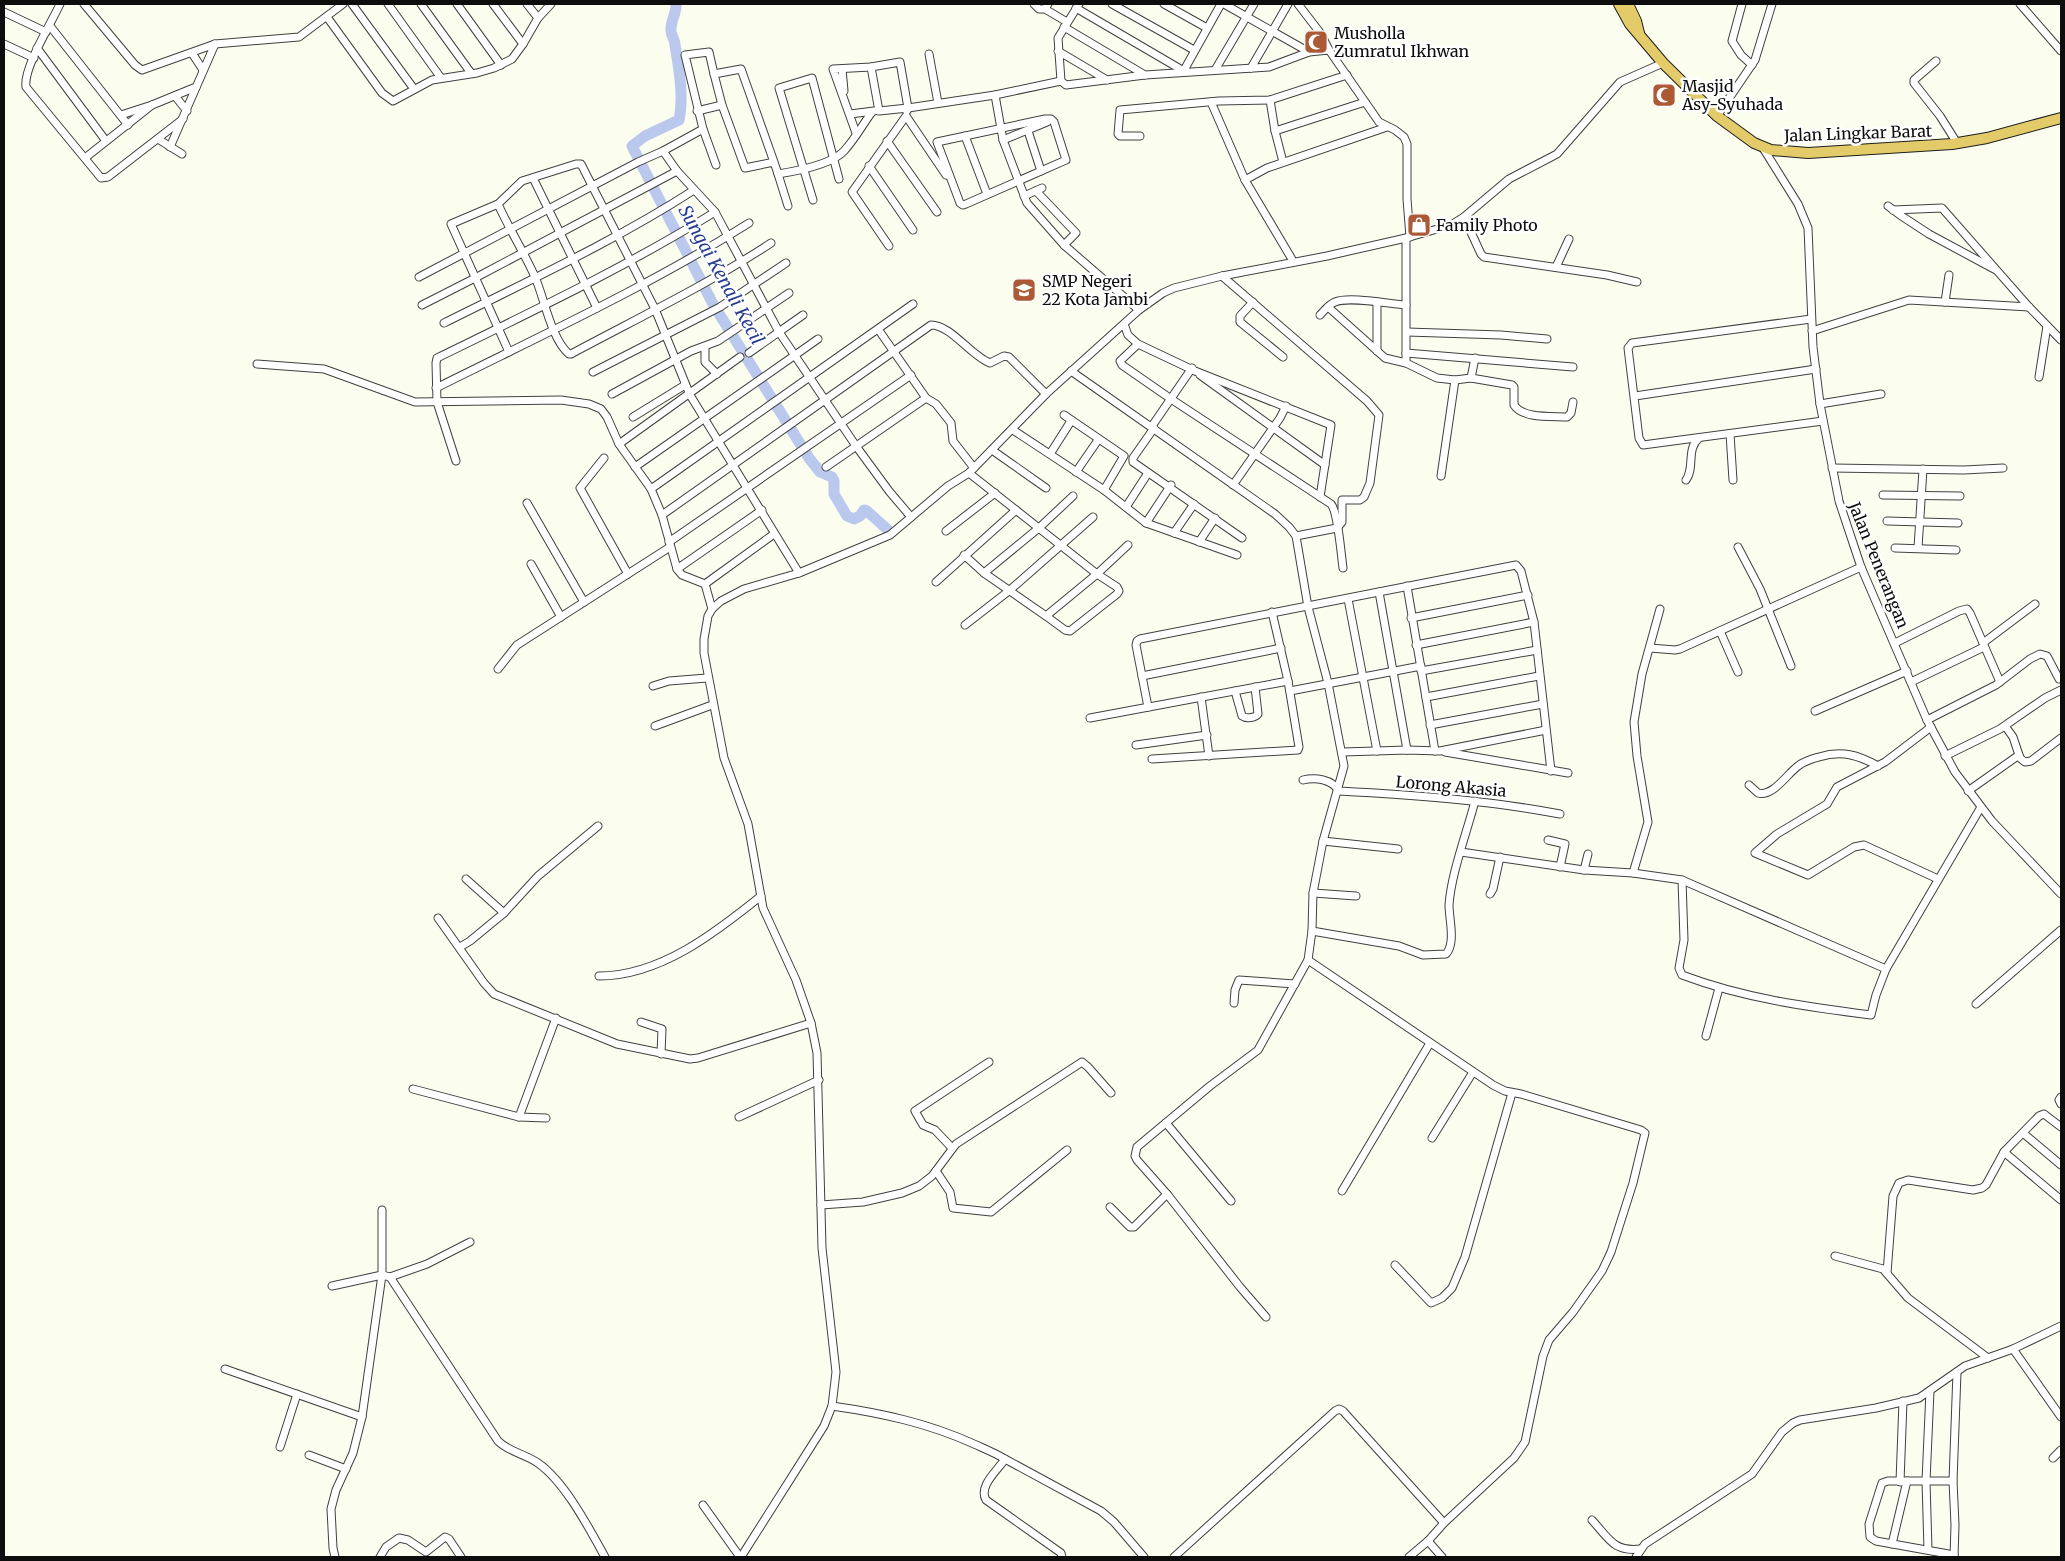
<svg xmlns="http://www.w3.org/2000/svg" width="2065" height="1561" font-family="Merriweather,serif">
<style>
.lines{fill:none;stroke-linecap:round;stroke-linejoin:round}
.river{stroke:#bac8ee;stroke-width:11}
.minor-casing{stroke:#404040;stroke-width:9}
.highway-casing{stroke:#1e1e1e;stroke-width:12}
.minor{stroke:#fff;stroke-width:7}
.highway{stroke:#e2cb68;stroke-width:10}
.labels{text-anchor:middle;stroke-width:5;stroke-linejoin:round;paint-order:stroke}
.poi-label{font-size:16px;fill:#0d0d0d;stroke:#fff;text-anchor:start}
.street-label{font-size:16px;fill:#0d0d0d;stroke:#fff}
.water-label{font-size:18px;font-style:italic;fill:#263c90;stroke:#fff}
</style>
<rect width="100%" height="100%" fill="#fbfdef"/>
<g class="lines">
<path class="river" d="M676,4c1,9 -6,17 -5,27 0,4 4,9 4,14 4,24 9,52 4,75l-34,16 -13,10 81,158 96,154 11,14 12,5 2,4v13l13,22 7,3 6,-3 4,-6 3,1 21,19"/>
<g class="minor-casing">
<g id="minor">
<path d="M60,4c-8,18 -37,64 -34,83l75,91 7,-1 75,-58"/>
<polyline points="84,4 135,65 142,70 215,44 299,37 343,4"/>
<polyline points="352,4 414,89"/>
<polyline points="388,4 441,78"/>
<polyline points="421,4 471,73"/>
<polyline points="457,4 501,65"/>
<polyline points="493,4 523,44"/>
<polyline points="527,4 538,18"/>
<polyline points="1034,4 1039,9 1045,9"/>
<polyline points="1048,4 1045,9 1067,22"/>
<polyline points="1079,4 1058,38 1061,81 1066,85 1145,75 1269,67 1309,52"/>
<polyline points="1112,4 1194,50"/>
<polyline points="1164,4 1207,28"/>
<polyline points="1224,4 1309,52 1329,50 1379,122 1395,130 1404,137 1407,144 1407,199 1410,237"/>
<polyline points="1298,4 1321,34 1329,50"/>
<polyline points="1742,4 1732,41 1741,55 1752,65"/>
<polyline points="2020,4 2061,51"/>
<polyline points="1076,8 1182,70"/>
<polyline points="4,12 46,32"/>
<polyline points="327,17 382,93 393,101 432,80 477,73 494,68 512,59 523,44 538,18 551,4"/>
<polyline points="50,26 128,125"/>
<polyline points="1064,27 1145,75"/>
<polyline points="4,44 34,58"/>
<polyline points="37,48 106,141"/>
<polyline points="1058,51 1107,80"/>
<polyline points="192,53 203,70"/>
<polyline points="929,54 938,103"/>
<polyline points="1936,61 1914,80 1914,83 1940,116 1957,143"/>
<polyline points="871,67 879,111 908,108 907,111"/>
<polyline points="1251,68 1288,4"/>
<polyline points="842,69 844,91"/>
<polyline points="1215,70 1254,4"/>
<polyline points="1183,72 1221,4"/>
<polyline points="995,95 1003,140 1027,203 1064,245 1139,310"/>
<polyline points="175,96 187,111"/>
<polyline points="1270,100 1275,131 1283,162"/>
<polyline points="1211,102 1245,180 1293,261"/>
<polyline points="697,111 722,105"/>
<polyline points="850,114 874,111"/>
<polyline points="121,115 152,105 196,87"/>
<polyline points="1717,116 1755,60 1772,4"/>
<polygon points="1045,119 1051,119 1054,122 1066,160 966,204 963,205 960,203 937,142"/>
<polyline points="703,129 716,165"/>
<polyline points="1028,131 1041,171"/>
<polyline points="1275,131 1365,102"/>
<polyline points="856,133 833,69 871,67 900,62 908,108 995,95 1061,81"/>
<polyline points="965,136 987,194"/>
<polyline points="1140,136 1120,136 1118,134 1120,110 1219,101 1270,100 1347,75"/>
<polyline points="158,139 182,154"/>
<polyline points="1003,140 1047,122"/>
<polyline points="887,141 937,212"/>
<polyline points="170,147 215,44"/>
<polyline points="1763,148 1798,204 1808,228 1813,347 1820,404 1839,501 1861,567 1927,720 1955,772 1992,821 2061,894"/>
<polyline points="663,151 703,129 685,55 709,52 714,74"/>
<polyline points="85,158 152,105"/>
<path d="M774,162l-29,6 -23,-63 -8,-31 27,-5 33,93 4,12c19,-3 53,-9 66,-23 11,-12 19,-27 28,-39"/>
<polyline points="869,166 913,230"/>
<polyline points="778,174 788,206"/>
<polyline points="533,178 597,308"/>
<polyline points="1245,180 1267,168 1387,127"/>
<polyline points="1036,191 1076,233 1064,245"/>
<polyline points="1024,196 1042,188"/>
<polyline points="813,200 779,88 812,78 839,179"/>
<polyline points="498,204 451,224 509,352"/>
<polyline points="1888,206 1900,215 1929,234 1994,269"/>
<polyline points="1893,210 1942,208 2029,307 2061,340"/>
<polyline points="1464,217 1481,254 1484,257 1607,275 1637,282"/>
<path d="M771,243c-64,42 -133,75 -200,111h-2c-18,-15 -25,-57 -34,-77 -11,-25 -26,-48 -37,-73l24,-23 54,-17h5l74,145 35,86 109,178"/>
<polyline points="889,246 852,192 906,116 946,175"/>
<polyline points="1556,267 1569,239"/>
<polyline points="1222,276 1367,401 1379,415 1370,483 1364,497 1360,500 1342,500 1342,522 1337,528 1296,536"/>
<polyline points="419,277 638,162 663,151 677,171 715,212 779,332 856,446 889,491 911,517"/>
<polyline points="1253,302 1240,316 1240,322 1283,357"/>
<polyline points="1377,302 1377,351"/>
<polyline points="1945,302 1949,275"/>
<polyline points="422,305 477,277 677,171"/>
<polyline points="1328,307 1385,358 1406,363 1406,238"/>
<path d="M1320,315c4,-4 9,-11 15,-13 14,-6 55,2 71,3"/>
<polyline points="1811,319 1632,343 1628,348 1639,438 1643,445 1823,421"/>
<path d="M444,323c84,-42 171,-82 250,-133"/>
<polyline points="1124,324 1128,335 1138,344 1195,371 1331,425 1320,497"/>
<polyline points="878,329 926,398 936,404 951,423 953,441 974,468"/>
<polyline points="1812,331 1909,300 2029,307"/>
<polyline points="1407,332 1501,335 1547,339"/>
<path d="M1138,344l-18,17 2,4 49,34 160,105c7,8 10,50 12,64"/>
<polyline points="705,347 705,362 717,374"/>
<polyline points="749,353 803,315"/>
<polyline points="1406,353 1573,367"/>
<path d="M1406,363l31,15 18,2 16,-2 41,7 2,2v18c9,14 38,11 53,12l4,-4 2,-11"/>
<polyline points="257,364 324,369 415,402 561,400 589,404 601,409 607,417 619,444 651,489 662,515 677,569 682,575 705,584 712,609"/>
<polyline points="1071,371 1275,514 1289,527 1296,536 1308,607 1328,683 1344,766 1323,841 1313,893 1312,931 1308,960 1258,1050 1210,1086 1137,1147 1135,1156 1137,1160 1167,1194 1134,1227 1130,1227 1110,1207"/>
<polyline points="593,372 720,307 786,263"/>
<polyline points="1200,375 1325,465"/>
<polyline points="2039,377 2047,326"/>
<polyline points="1471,378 1475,358"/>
<path d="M436,388c106,-53 213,-102 313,-165"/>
<polyline points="612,394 691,351 718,341 789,293"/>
<polyline points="1635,396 1816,369"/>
<polyline points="1820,404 1881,394"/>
<polyline points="1064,415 1124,456 1104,490"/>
<polyline points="633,417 685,385"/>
<polyline points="1152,426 1192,368"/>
<polyline points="1154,428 1133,458 1133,462 1242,538"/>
<polyline points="1013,430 1104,490 1146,523 1237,555"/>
<polyline points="1730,434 1733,480"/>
<polyline points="619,444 740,357"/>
<polyline points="992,450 1046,488"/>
<polyline points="1050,454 1071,421"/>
<polyline points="604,458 580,488 628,574"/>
<path d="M456,461l-19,-59 -1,-39 1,-5c94,-46 189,-91 278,-146"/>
<polyline points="635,467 818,339"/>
<polyline points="826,467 926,398"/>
<polyline points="1832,468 1964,470 2003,468"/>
<polyline points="1076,472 1098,440"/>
<polyline points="969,473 1097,574 1117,587 1119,591 1117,594 1070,631 1065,630 1046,616"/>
<polyline points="1441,476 1455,380"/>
<path d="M1686,480c9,-12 0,-31 13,-42"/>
<polyline points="1233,485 1280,418 1286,406"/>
<polyline points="651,489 913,304"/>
<polyline points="1883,495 1960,496"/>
<polyline points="527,503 584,602"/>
<polyline points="1126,507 1148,473"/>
<path d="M662,515l269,-190c20,0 40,31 59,38l14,-7 5,1 37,37"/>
<polyline points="1887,521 1958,523"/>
<polyline points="1146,523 1171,485"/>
<polyline points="946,531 995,493"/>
<polyline points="1174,533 1194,504"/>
<polyline points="669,542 911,375"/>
<polyline points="1199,542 1215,518"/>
<polyline points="1738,547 1760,589 1791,666"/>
<polyline points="1895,548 1956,550"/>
<polyline points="1918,548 1923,469"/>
<polyline points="964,555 984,573 1040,527 1073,496"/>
<polyline points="531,564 561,617"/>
<polyline points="677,569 762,510"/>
<polyline points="984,573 1046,616 1097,574 1128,545"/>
<polyline points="936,582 1016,510"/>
<polyline points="705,584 774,534"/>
<polyline points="1407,586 1435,751"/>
<polyline points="1379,592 1407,750"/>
<polyline points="1348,599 1377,751"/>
<polyline points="1411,618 1528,595"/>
<polyline points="965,625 1010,590 1093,517"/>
<polyline points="1720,631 1738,672"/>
<polyline points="1895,643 1959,611 1967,609 1970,613 2000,682"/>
<polyline points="1983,643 2035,604"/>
<polyline points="1416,645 1534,622"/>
<polyline points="1650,648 1675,650 1680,649 1861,567"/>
<polyline points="498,669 517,645 670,547"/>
<polyline points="1421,671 1537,650"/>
<polyline points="1142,676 1281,648"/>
<polyline points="1911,682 1984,647"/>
<polyline points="653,686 669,681 707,678"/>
<path d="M1235,691l7,25c4,3 13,2 16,-2l-3,-27"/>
<polyline points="1290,691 1421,666"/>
<polyline points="1201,697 1209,756"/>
<polyline points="1426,697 1539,676"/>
<polyline points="1148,707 1136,645 1137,641 1140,639 1516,565 1521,571 1534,622 1551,771"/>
<polyline points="1815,711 1907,671"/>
<polyline points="1090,718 1288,681"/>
<polyline points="1927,720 1996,685 2030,659 2040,654 2047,656 2059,679"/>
<polyline points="1430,725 1543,704"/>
<polyline points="655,726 712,705"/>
<polyline points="2005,726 2013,737 2020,758 2025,762 2031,761 2061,738"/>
<polyline points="1931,727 1885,762 1837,787 1827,804 1777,834 1755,853 1808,875 1854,847 1864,845 1938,879"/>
<polyline points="1136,745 1207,735"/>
<polyline points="1343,752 1407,750 1440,751 1546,730"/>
<polyline points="1445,752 1568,773"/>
<polyline points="1945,756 2000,729 2045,698 2061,690"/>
<polyline points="1152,759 1298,750 1299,747 1288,681 1272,612"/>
<path d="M1303,780c12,-3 29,-1 36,11 74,4 147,9 221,23"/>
<path d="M1749,785l9,8c15,4 29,-19 40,-27 6,-5 14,-7 21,-9 23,-7 39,-2 59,9"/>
<polyline points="1968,791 2019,755"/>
<polyline points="1548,840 1565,844 1560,867"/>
<polyline points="1323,841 1398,849"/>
<polyline points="1461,852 1584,870 1633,873 1682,880 1886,969"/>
<polyline points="1584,870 1588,854"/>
<polyline points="1633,873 1648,822 1637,756 1634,722 1642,674 1660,609"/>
<polyline points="466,879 504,913"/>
<path d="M1682,880l2,60 -5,28 3,7c61,23 125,32 189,40l5,-20 10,-26 95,-162"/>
<polyline points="1313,893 1356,896"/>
<polyline points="1490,894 1493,889 1500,857"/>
<polyline points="438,918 484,983 494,994 617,1044 690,1059 698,1058 811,1023"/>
<path d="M1312,931l87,15 24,9 23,-1c10,-11 3,-35 3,-49 2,-31 18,-73 26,-104"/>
<polyline points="460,947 470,941 504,913 538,876 598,826"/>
<polyline points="1308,960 1493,1085 1505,1091 1521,1094 1641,1130 1645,1133 1633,1183 1611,1252 1602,1271 1573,1312 1549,1340 1543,1356 1525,1442 1514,1458 1444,1523 1428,1541 1409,1557"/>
<path d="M599,976c61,0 116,-43 162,-80"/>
<polyline points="1234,1003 1235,990 1239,980 1295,984"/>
<polyline points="1976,1004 2061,930"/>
<polyline points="641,1022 662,1029 661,1054"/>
<polyline points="1706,1036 1719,988"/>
<polyline points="413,1089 519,1117 546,1118"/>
<polyline points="2061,1097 2059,1100 2061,1104"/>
<polyline points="519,1117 556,1018"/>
<polyline points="739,1117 819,1080"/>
<polyline points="1166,1123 1231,1201"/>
<polyline points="2023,1133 2061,1165"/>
<polyline points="1432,1138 1473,1072"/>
<polyline points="952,1148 935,1130 923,1125 915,1111 989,1062"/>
<polyline points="2004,1152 2061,1200"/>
<polyline points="936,1171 950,1192 953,1208 991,1212 1067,1150"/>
<polyline points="1342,1191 1430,1043"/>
<polyline points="1167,1194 1240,1287 1266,1317"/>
<polyline points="821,1205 863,1202 902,1193 919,1186 932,1176 956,1144 1082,1062 1088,1067 1111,1093"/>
<polyline points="1835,1256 1883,1269 1908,1298 1988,1358"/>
<polyline points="1395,1265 1431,1303 1442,1298 1452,1288 1465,1257 1512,1093"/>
<polyline points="1887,1273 1893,1196 1899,1183 1908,1180 1973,1190 1982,1188 1986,1185 2004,1152 2039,1116 2044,1114 2061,1127"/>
<polyline points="390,1277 427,1264 470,1242"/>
<path d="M332,1286l50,-11 8,2 108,164c11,11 27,13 40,22 27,19 51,65 67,94"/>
<polyline points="2013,1349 2061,1417"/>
<polyline points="225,1369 362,1417"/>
<polyline points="1930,1391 1926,1481 1953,1481"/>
<path d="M832,1406c49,7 96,17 142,38 11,5 21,9 31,15 -7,11 -27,27 -19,41l75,53 1,4"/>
<polyline points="280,1447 297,1394"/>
<polyline points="309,1455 346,1469"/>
<polyline points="2053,1458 2061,1450"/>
<polyline points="1005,1459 1101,1511 1114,1522 1144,1557"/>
<polyline points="1900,1482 1903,1401"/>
<polyline points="703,1505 740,1557"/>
<path d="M1592,1520c17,19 22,32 48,29"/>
<polyline points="1428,1541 1442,1557"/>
<polyline points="1892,1544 1907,1481"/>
<polyline points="1928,1550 1926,1481 1888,1481 1882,1483 1869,1524 1870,1537 1876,1541 1954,1555"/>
<polyline points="335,1557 333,1548 331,1509 336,1490 353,1453 362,1417 382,1275 382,1210"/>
<polyline points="380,1557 386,1547 399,1538 408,1540 426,1552 445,1537 449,1539 461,1557"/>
<polyline points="741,1557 824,1426 832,1406 836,1372 822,1248 817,1053 811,1023 796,980 763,908 748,824 724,758 704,653 704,639 708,616 712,609 721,601 744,589 799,573 890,535 948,486 969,473 1046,394 1139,310 1163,293 1174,288 1222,276 1327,256 1406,238 1451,225 1464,217 1509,179 1557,154 1620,82 1663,63"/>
<polyline points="1174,1557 1335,1411 1339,1409 1343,1411 1444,1523"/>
<polyline points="1636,1557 1645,1544 1752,1474 1782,1432 1793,1423 1800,1420 1876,1408 1919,1398 1965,1366 2013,1349 2061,1326"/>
<polyline points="1954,1557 1955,1525 1953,1481 1957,1372"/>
</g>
</g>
<g class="highway-casing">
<g id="highway">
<polyline points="1619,4 1630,24 1663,63 1717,116 1754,143 1771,150 1808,153 1952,144 1987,138 2061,118"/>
<polyline points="1628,4 1636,21 1639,33"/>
</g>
</g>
<use href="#minor" class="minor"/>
<use href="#highway" class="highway"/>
</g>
<defs>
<g id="mosque-square" transform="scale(1.25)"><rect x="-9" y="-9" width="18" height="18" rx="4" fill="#ac5a36" stroke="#fff"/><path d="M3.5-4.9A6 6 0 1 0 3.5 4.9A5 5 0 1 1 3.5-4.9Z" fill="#fff"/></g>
<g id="shop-square" transform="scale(1.25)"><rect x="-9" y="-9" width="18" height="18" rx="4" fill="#ac5a36" stroke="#fff"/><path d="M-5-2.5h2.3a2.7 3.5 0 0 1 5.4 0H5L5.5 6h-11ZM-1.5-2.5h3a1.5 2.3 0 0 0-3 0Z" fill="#fff"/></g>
<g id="school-square" transform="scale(1.25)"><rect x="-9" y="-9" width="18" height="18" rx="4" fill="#ac5a36" stroke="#fff"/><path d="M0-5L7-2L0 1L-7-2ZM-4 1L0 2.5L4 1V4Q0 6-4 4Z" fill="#fff"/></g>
</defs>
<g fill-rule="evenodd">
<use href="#mosque-square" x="1316" y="42"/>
<use href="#mosque-square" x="1664" y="95"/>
<use href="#shop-square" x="1419" y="225"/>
<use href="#school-square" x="1024" y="290"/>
</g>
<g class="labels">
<g class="poi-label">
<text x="1334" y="39">Musholla<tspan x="1334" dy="18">Zumratul Ikhwan</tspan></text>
<text x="1682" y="92">Masjid<tspan x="1682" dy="18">Asy-Syuhada</tspan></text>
<text x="1436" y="231">Family Photo</text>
<text x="1042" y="287">SMP Negeri<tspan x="1042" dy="18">22 Kota Jambi</tspan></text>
</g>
<g class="street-label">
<text transform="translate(1858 133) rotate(-2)" y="6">Jalan Lingkar Barat</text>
<text transform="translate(1879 565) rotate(68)" y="6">Jalan Penerangan</text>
<text transform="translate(1451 786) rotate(5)" y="6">Lorong Akasia</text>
</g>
<g class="water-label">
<text transform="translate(721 275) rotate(61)" y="6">Sungai Kenali Kecil</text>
</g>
</g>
<rect width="2065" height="1561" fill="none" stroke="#0d0d0d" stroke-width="10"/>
</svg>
